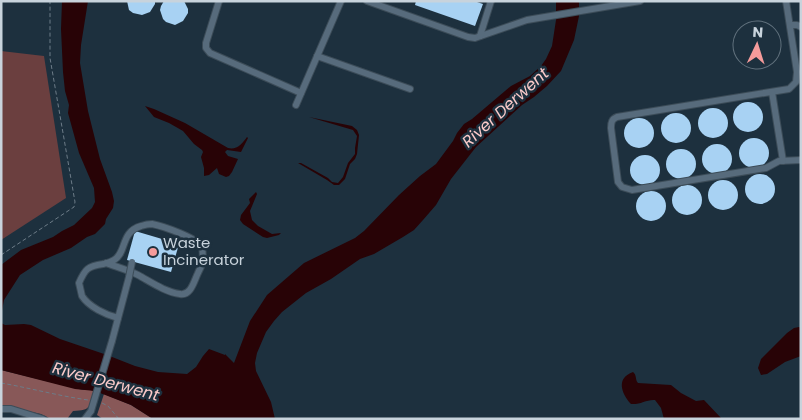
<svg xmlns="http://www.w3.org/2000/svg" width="802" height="420" font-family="Poppins,sans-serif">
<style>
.green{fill:#6b3f3f}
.forest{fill:#885858}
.water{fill:#280306}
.building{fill:#a8d2f3}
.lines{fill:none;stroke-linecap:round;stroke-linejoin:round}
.minor-casing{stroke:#3c4c58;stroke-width:8}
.path{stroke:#6d7c88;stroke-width:1;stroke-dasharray:4 2.5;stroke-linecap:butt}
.minor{stroke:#576b7c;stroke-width:6}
.minor-bridge-casing{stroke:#3c4c58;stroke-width:8;stroke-linecap:butt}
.minor-bridge{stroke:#576b7c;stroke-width:6}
.poi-dot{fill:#f59b9b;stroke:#1d303e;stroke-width:2}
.labels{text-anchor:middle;stroke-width:5;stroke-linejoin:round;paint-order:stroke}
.poi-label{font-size:15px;fill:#c8d3dc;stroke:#1d303e;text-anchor:start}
.water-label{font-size:16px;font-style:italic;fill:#fccbca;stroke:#1d303e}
</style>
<rect width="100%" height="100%" fill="#1d303e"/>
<polygon class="green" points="1,51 44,56 66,198 1,240"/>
<g class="forest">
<path d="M1,370l82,20h7l4,1c-5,16 -2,19 -21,20l-6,8h-16l-10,-5 -40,-9z"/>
<polygon points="104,394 131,405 153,419 103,419 97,415"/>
</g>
<g class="water">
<polygon points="62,1 88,1 81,45 80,63 88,111 100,159 112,192 114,201 113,208 106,219 105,224 95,234 87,237 71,248 43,260 20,275 4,300 1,316 1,265 21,250 53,237 62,231 74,225 92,208 95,202 94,188 79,153 68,113 69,105 65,91 63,72 61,29"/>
<polygon points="556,1 579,1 579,16 574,40 561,71 547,86 534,97 522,105 476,147 451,179 436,205 423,220 414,230 403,237 374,254 360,259 331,279 306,293 282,312 274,321 266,332 257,353 255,363 256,371 271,402 275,419 153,419 131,405 95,391 75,389 1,370 1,323 5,325 24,324 31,325 60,339 107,355 135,366 158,372 187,374 196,367 203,356 209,349 225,355 225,354 234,363 250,321 267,295 304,263 355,238 364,231 399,195 420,176 436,164 453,141 457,133 464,124 472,119 511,86 530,76 541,66 546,59 552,46 556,20"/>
<path d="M145,106l9,3 31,14 43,25c9,2 14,-4 19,-11l1,1 -7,14 -14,-2 -2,2 3,4 10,3 -6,13 -3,4 -3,1 -7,-3 -2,-6 -8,7 -5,1v-8l-3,-11 2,-5 -1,-2 -8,-6 -11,-13 -14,-8 -15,-6z"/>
<polygon points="309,117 352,126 357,130 359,135 357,154 355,159 350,164 345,179 339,185 334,185 327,180 298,163 301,163 328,178 332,182 338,183 343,177 348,163 355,154 355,148 357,136 353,130"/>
<polygon points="256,192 257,194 250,211 252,220 258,226 272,234 281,233 279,235 267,238 263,237 243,224 240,220 241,215 250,203 249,199"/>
<polygon points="799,327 801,328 801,356 785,362 767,374 761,375 758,368 761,359 787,333 794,328"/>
<path d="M633,372c4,3 2,8 5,11l33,2 10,8 15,8 8,-1 18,19h-58l-3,-11 -6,-8c-8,-1 -15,5 -24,4 -10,-11 -15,-26 2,-32z"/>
</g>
<g class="building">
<polygon points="127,1 155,1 155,4 150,12 142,15 133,13 129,10"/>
<polygon points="164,1 184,1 188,9 188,13 183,21 175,25 166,22 163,19 160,10 161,6"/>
<polygon points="416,1 474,1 483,4 475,26 415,5"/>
<circle cx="748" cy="117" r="15"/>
<circle cx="713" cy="123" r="15"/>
<circle cx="676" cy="128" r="15"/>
<circle cx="639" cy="133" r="15"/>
<circle cx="754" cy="153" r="15"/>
<circle cx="717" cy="159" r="15"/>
<circle cx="681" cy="164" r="15"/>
<circle cx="645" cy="170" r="15"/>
<circle cx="760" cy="189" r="15"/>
<circle cx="723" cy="195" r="15"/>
<circle cx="687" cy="200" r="15"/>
<circle cx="651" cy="206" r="15"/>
<polygon points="135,231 179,244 171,272 127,260"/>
</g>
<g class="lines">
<g class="minor-casing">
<g id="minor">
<polyline points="219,1 206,43 206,48 210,53 301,93"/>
<polyline points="367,1 468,37 475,38 527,20 640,1"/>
<path d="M786,1l11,71 -1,10 -7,7 -172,28c-5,2 -6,5 -6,11l7,54 4,5 10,3 134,-22 13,-7 22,-1"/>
<polyline points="790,25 797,25 801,27"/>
<polyline points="480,36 491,1"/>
<polyline points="317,56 410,89"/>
<polyline points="772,92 783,161"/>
<polyline points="296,105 341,1"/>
<path d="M106,263c11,4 22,7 32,12 13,7 27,17 42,19 11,2 14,-13 18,-21 1,-3 4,-7 4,-10 1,-4 1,-12 0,-15 -3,-10 -40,-22 -50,-24 -4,0 -8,1 -11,2 -21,6 -14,27 -27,34 -3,2 -7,3 -11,4 -15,2 -18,5 -24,19 1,4 2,9 3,13 7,11 24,19 36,22"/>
<polyline points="112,341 129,277"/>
<polyline points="1,409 11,409 43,419"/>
<polyline points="85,419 91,411"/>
</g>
</g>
<g class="path">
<polyline points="1,255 74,207 75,202 50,58 50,1"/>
<path d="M1,383c29,5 58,13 87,17"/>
<polyline points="102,403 108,406 119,419"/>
</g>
<use href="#minor" class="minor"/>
<g class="minor-bridge-casing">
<g id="minor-bridge">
<polyline points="129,277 132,262"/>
<polyline points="91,411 112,341"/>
</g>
</g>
<use href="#minor-bridge" class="minor-bridge"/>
</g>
<circle class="poi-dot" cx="153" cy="252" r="5"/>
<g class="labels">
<g class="poi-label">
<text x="163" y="248">Waste<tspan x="163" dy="17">Incinerator</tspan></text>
</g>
<g class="water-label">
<text transform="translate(505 107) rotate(-42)" y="6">River Derwent</text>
<text transform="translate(106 381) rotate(15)" y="6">River Derwent</text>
</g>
</g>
<rect width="802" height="420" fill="none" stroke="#c8d3dc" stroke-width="5"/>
<g transform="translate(757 45) rotate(4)"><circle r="24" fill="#1d303e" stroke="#61717d"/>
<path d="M0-4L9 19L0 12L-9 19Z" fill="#f59b9b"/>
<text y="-8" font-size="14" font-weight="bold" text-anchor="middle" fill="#c8d3dc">N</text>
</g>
</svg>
